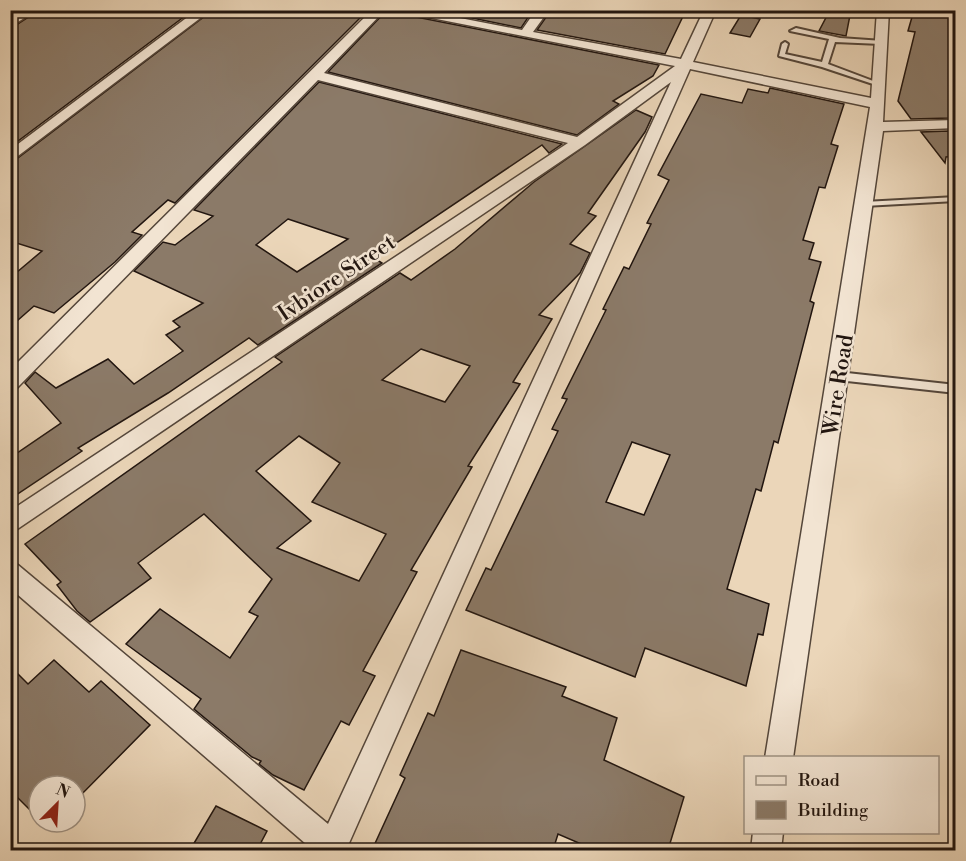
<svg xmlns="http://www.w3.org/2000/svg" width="966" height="861" font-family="'Libre Bodoni',serif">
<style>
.building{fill:#8b7a68;stroke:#221610;stroke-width:1.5;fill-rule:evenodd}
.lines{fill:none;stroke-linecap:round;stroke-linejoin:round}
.lane-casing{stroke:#54463a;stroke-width:4}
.street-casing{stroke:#54463a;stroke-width:3}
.lane{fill:#f2e4d2;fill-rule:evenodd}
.street{fill:#f2e4d2;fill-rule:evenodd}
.labels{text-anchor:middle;stroke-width:5;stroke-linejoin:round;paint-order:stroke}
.street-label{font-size:22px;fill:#221610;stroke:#f2e4d2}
</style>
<rect width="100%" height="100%" fill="#ebd6b9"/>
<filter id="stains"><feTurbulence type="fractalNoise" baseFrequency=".00333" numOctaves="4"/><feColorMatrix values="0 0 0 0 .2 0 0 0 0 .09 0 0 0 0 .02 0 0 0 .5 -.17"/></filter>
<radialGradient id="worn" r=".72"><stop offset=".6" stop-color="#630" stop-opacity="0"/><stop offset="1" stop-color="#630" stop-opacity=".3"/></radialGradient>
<g class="building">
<polygon points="39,10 193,10 10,147 10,29"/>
<polygon points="213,10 368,10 175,203 168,200 132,232 142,235 115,262 54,313 34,306 10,327 10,278 42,251 10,241 10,164"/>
<polygon points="387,10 391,12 659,65 653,76 613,101 619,104 577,135 328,72"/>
<polygon points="433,10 533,10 521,28"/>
<polygon points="551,10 618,10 657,17 661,10 686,10 665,54 537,30"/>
<polygon points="830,10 851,10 846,36 819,31"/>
<polygon points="914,10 956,10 956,83 951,118 911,119 898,101 915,32 908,31"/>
<polygon points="741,15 760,19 750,37 730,33"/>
<path d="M319,82l243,62 -13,9 -7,-8 -168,113 8,5 -124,82 -9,-7 -81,55 -90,55 4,3 -72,48v-41l51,-35 -36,-40 10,-11 21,16 52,-29 26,25 49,-33 -17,-16 14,-8 -7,-6 30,-18 -69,-32 29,-29 12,3 38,-29 -19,-6zM288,219l60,20 -51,33 -41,-27z"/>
<path d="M770,88l74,16 -13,40 7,2 -13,42 -6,-1 -16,53 11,3 -5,16 12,3 -11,39 4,2 -36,140 -4,-2 -13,50 -5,-2 -29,100 42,15 -6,31 -5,-1 -12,52 -101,-38 -10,29 -169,-67 20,-42 5,2 67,-139 -6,-2 15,-30 -5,-1 44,-88 -3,-1 21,-42 5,2 22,-45 -4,-1 22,-43 -11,-5 43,-81 41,9 6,-14 20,4zM632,442l38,13 -26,60 -38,-13z"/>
<path d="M636,110l16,7 -7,15 -57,81 8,3 -26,28 20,9 -10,20 -41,42 13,4 -39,63 7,2 -52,82 4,1 -61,103 6,2 -54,99 12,5 -26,49 -8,-4 -37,69 -31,-15 -14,-11 2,-3 -9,-4 -58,-48 7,-10 -75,-55 34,-35 70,49 28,-42 -9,-4 23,-33 -68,-65 -66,49 13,15 -61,44 -13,-11 -20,-26 4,-3 -36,-38 257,-182 -7,-5 125,-84 11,7 44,-31 79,-67zM421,349l49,17 -25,36 -63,-22zM299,436l41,27 -28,39 74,32 -27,47 -82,-33 34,-27 -55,-50z"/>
<polygon points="949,131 949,136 956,136 956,156 946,157 945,163 921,132"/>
<polygon points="461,650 566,687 562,696 617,718 604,760 684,797 668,850 595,850 558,834 553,850 372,850 405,778 400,775 428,713 434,716"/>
<polygon points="54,660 89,692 101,681 150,725 75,801 75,786 39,786 39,819 10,790 10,666 28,684"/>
<polygon points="216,806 267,831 257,850 190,850"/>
</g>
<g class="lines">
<g class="lane-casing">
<g id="lane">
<polygon points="796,28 840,38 883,41 884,42 881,44 835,42 828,64 881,84 876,85 822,67 779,56 782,44 785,42 788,44 785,54 822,62 829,39 790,31"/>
<polygon points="956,197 956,201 864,206 860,204 864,202"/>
<polygon points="838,372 956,385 956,393 838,380 833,376"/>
</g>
</g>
<g class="street-casing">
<g id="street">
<polygon points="22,10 37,10 10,27 10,17"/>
<polygon points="197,10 211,10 10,162 10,150"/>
<polygon points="372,10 385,10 324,73 577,137 675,66 391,10 419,10 522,30 536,10 549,10 533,32 681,59 704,10 716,10 693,62 871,98 877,10 889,10 883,122 956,120 956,128 883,131 793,758 765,758 870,107 690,69 346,850 313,850 10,588 10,562 18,565 328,824 671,82 585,145 10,534 10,511 568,143 318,80 17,388 10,390 10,370"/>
<polygon points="753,832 783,832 781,850 751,850"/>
</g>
</g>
<use href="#lane" class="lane"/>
<use href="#street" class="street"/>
</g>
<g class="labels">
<g class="street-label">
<text transform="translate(336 277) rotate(-34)" y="8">Ivbiore Street</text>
<text transform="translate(837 385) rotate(-81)" y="8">Wire Road</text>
</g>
</g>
<rect width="966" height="861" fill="none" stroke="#ebd6b9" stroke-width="36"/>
<rect x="12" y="12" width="942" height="837" fill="none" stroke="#221610" stroke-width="3"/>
<rect x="18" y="18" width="930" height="825" fill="none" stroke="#221610" stroke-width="1.5"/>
<rect x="744" y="756" width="195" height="78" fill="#f2e4d2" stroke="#9f9284" stroke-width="1.5"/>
<rect x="756" y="776" width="30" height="9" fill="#f2e4d2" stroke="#9f9284" stroke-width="1.5"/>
<text x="798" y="786" font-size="18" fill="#221610">Road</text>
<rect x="756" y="801" width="30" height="18" fill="#8b7a68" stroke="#9f9284" stroke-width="1.5"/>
<text x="798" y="816" font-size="18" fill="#221610">Building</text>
<g transform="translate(57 804) rotate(24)"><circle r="28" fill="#f2e4d2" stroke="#9f9284" stroke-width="1.5"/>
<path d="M0-4.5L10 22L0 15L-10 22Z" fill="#8f2418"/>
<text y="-9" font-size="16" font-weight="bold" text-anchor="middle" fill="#221610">N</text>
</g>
<rect width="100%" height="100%" filter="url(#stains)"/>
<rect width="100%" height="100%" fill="url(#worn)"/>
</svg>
